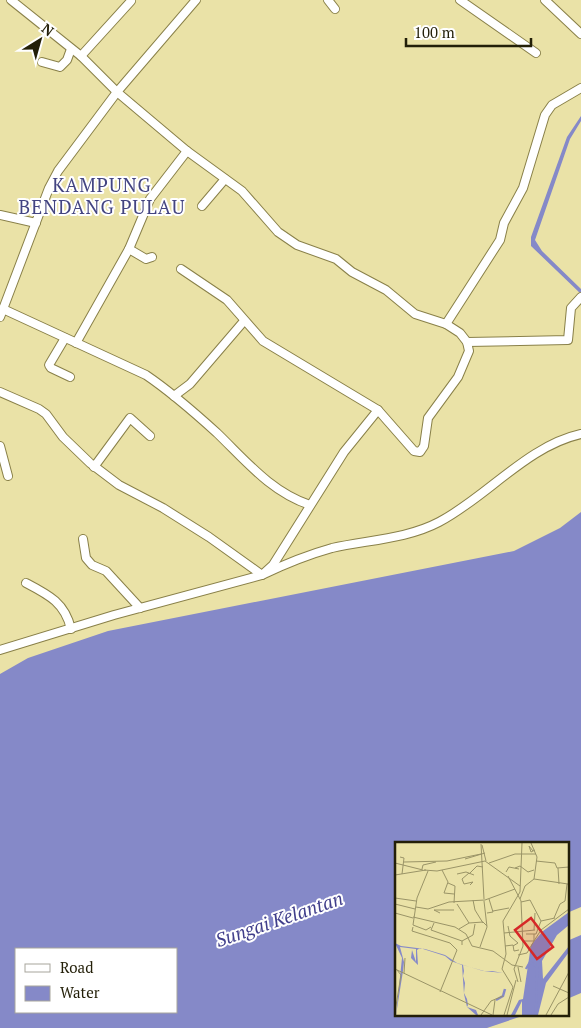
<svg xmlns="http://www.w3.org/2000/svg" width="581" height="1028" font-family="'PT Serif',serif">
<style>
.water{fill:#8589c8;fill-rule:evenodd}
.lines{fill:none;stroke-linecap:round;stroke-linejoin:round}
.street-casing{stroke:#898049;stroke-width:10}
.street{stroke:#fff;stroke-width:8}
.labels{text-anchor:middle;stroke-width:4;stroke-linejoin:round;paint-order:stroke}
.neighbourhood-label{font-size:19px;letter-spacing:1px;fill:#434481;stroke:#fff}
.water-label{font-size:19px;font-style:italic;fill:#403e8b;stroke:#fff}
.inset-river{fill:none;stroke:#8589c8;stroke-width:2.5}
.inset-road{fill:none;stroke:#9a9467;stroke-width:1}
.view{fill:#d62828;fill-opacity:0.15;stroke:#d62828;stroke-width:2.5}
.inset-edge{fill:none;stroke:#231f08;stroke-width:2.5}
</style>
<rect width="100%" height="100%" fill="#eae2a7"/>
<g class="water">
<polygon points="581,116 581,121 570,139 535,240 542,251 581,289 581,294 531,246 531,237 567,137"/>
<path d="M581,512v395l-14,6v-70h-171v171h132l-41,14h-487v-354l28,-16 80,-27 406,-80 46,-23zM176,949v63h-160v-63z"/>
<polygon points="581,935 581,993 567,999 567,941"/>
</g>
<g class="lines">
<g class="street-casing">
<g id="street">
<polyline points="11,0 81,56 117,92 187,151 242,191 278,232 297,245 336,259 352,272 386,290 415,314 446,324 460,333 467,342 469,351 458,377 428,418 424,446 420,452 414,451 378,410 263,341 227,300 181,269"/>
<polyline points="328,0 335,9"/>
<polyline points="460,0 536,53"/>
<polyline points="545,0 581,34"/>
<polyline points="81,56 131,1"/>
<polyline points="42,62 60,67 67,60 71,49"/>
<polyline points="202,206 225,179"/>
<polyline points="0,215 36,223"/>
<polyline points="129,249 146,259 152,257"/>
<path d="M3,309l143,66c25,17 49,38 71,58 29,28 54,59 93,72"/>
<polyline points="0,317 49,188 58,171 117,92 196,0"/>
<polyline points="446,324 500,240 504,223 523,188 545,115 552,105 581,88"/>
<polyline points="65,338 49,365 51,368 70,377"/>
<polyline points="467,342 568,340 571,308 581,297"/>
<polyline points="76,343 129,249 150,199 187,151"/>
<path d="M0,392l39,17 7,5 17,23 27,26 29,22 44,23 46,29 53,38c23,-11 45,-20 70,-27 35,-8 75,-9 107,-26 48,-25 88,-76 142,-88"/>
<polyline points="174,396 190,384 244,321"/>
<polyline points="0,446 8,476"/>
<polyline points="94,467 130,418 150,436"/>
<polyline points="83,539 86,558 92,565 106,571 140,608"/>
<path d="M26,583c23,12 39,20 45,46"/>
<polyline points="0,650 114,615 262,575 273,565 344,452 378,410"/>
</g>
</g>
<use href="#street" class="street"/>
</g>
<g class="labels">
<g class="neighbourhood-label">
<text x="102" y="192">KAMPUNG<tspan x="102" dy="22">BENDANG PULAU</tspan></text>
</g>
<g class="water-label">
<text transform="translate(279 919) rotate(-19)" y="7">Sungai Kelantan</text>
</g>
</g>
<g transform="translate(395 842)">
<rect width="174" height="174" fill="#eae2a7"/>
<path d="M174,70v13l-12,10 -15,26 1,18 26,-33v6l-23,31 -8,32h-16v-14l-7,14h-4l8,-15 4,-1 8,-54 12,-14zM0,101l6,3 24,3 20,6 12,8 26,8h9l11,2 -19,-2 -21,-6 1,6 -1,5 2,7 -1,10 3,6 1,6 -1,2 9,3 2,5h-2l-9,-8 -3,-13 -2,-29 -11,-4 -6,-5 -25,-8 -3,2 1,15 -7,-7 1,-8 4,12v-13l-16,-2 4,15 -1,9 -7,44 6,-57z" fill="#8589c8"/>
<path class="inset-river" d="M131,127l4,-7 7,5 -1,48M101,158l7,-4 2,-7"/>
<path class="inset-road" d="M86,2l3,55M87,3l4,16M138,9l-4,-5 2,6 4,-2M5,15l4,1 -2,16M70,17l20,-6M141,19l19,2 2,5 12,-1M9,20l43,-1 34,-7M0,21l28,7M94,21l26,-9h21M120,26l5,-2 8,6 6,-2M163,26l1,16M27,27l1,-4 13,-3M29,28l13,1 48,-10 35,25M47,28l6,12 -4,11 10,1M33,29l-11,27 -4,27 13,5 5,-3M111,30l3,-5 10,2M74,31l-7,6 2,5 9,-2 -3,3M62,32l9,-2 8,3M74,32l8,-8 6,1M0,33l31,-5M113,34l13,25 2,45 -9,23 4,13M139,37l34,5M53,41l7,3 -1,17M0,56l21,3M125,57l5,-13 9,-7 3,-22 -6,-14M78,58l2,10 8,13M126,60l9,-2 11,21M0,62l20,5M62,62l12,19M21,65l12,2 21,-7 36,-2 30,-11M98,69l16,-3M0,71l18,5M45,71l-6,-3h20M92,71l6,-1 -4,-13M18,75l42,10 11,7 6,12 21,5 19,14 11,2M159,76l6,-14 5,-3 2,-17M39,81l-3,7 31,11M113,84l2,10 8,7 -5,3M18,85l-1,4 38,12 7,7 -17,42M64,87l10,-6 14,-1 4,4M139,88l1,-17M109,91l31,-3M131,92h10l5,-13 14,-3M127,99h12l7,-11 28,-21M67,103v-4l11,-6 2,-11M110,104l8,-1 1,6 5,-1M85,105l7,-20 -3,-26M123,113l9,-2 7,-12v-7M123,125l3,15M0,127l97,46M9,131l1,-15M158,144l16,7M0,170l6,-37 -4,-5M86,173l10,-14 12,-5M98,173l2,-15M109,173l9,-28 -11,-18 4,-15 -3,-33 17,-29 2,-49M112,173l9,-35M151,173l23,-43M156,173l7,-11 11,-7"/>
<path class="view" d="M136,76l22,29 -16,12 -22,-29z"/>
<rect width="174" height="174" class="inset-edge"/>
</g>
<rect x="15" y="948" width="162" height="65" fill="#ffffff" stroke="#a7a59c"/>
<rect x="25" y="964" width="25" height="8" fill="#ffffff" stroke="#a7a59c"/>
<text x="60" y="973" font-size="15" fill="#231f08">Road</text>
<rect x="25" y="986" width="25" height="15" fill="#8589c8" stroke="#a7a59c"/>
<text x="60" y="998" font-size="15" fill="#231f08">Water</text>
<g transform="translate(40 40) rotate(37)" stroke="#ffffff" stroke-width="4" paint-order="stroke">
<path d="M0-4L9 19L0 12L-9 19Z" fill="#231f08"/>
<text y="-8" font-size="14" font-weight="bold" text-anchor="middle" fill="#231f08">N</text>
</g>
<path d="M406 38v8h125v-8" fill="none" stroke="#231f08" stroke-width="2.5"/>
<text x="414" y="38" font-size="15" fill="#231f08" stroke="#ffffff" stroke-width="4" paint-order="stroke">100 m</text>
</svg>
